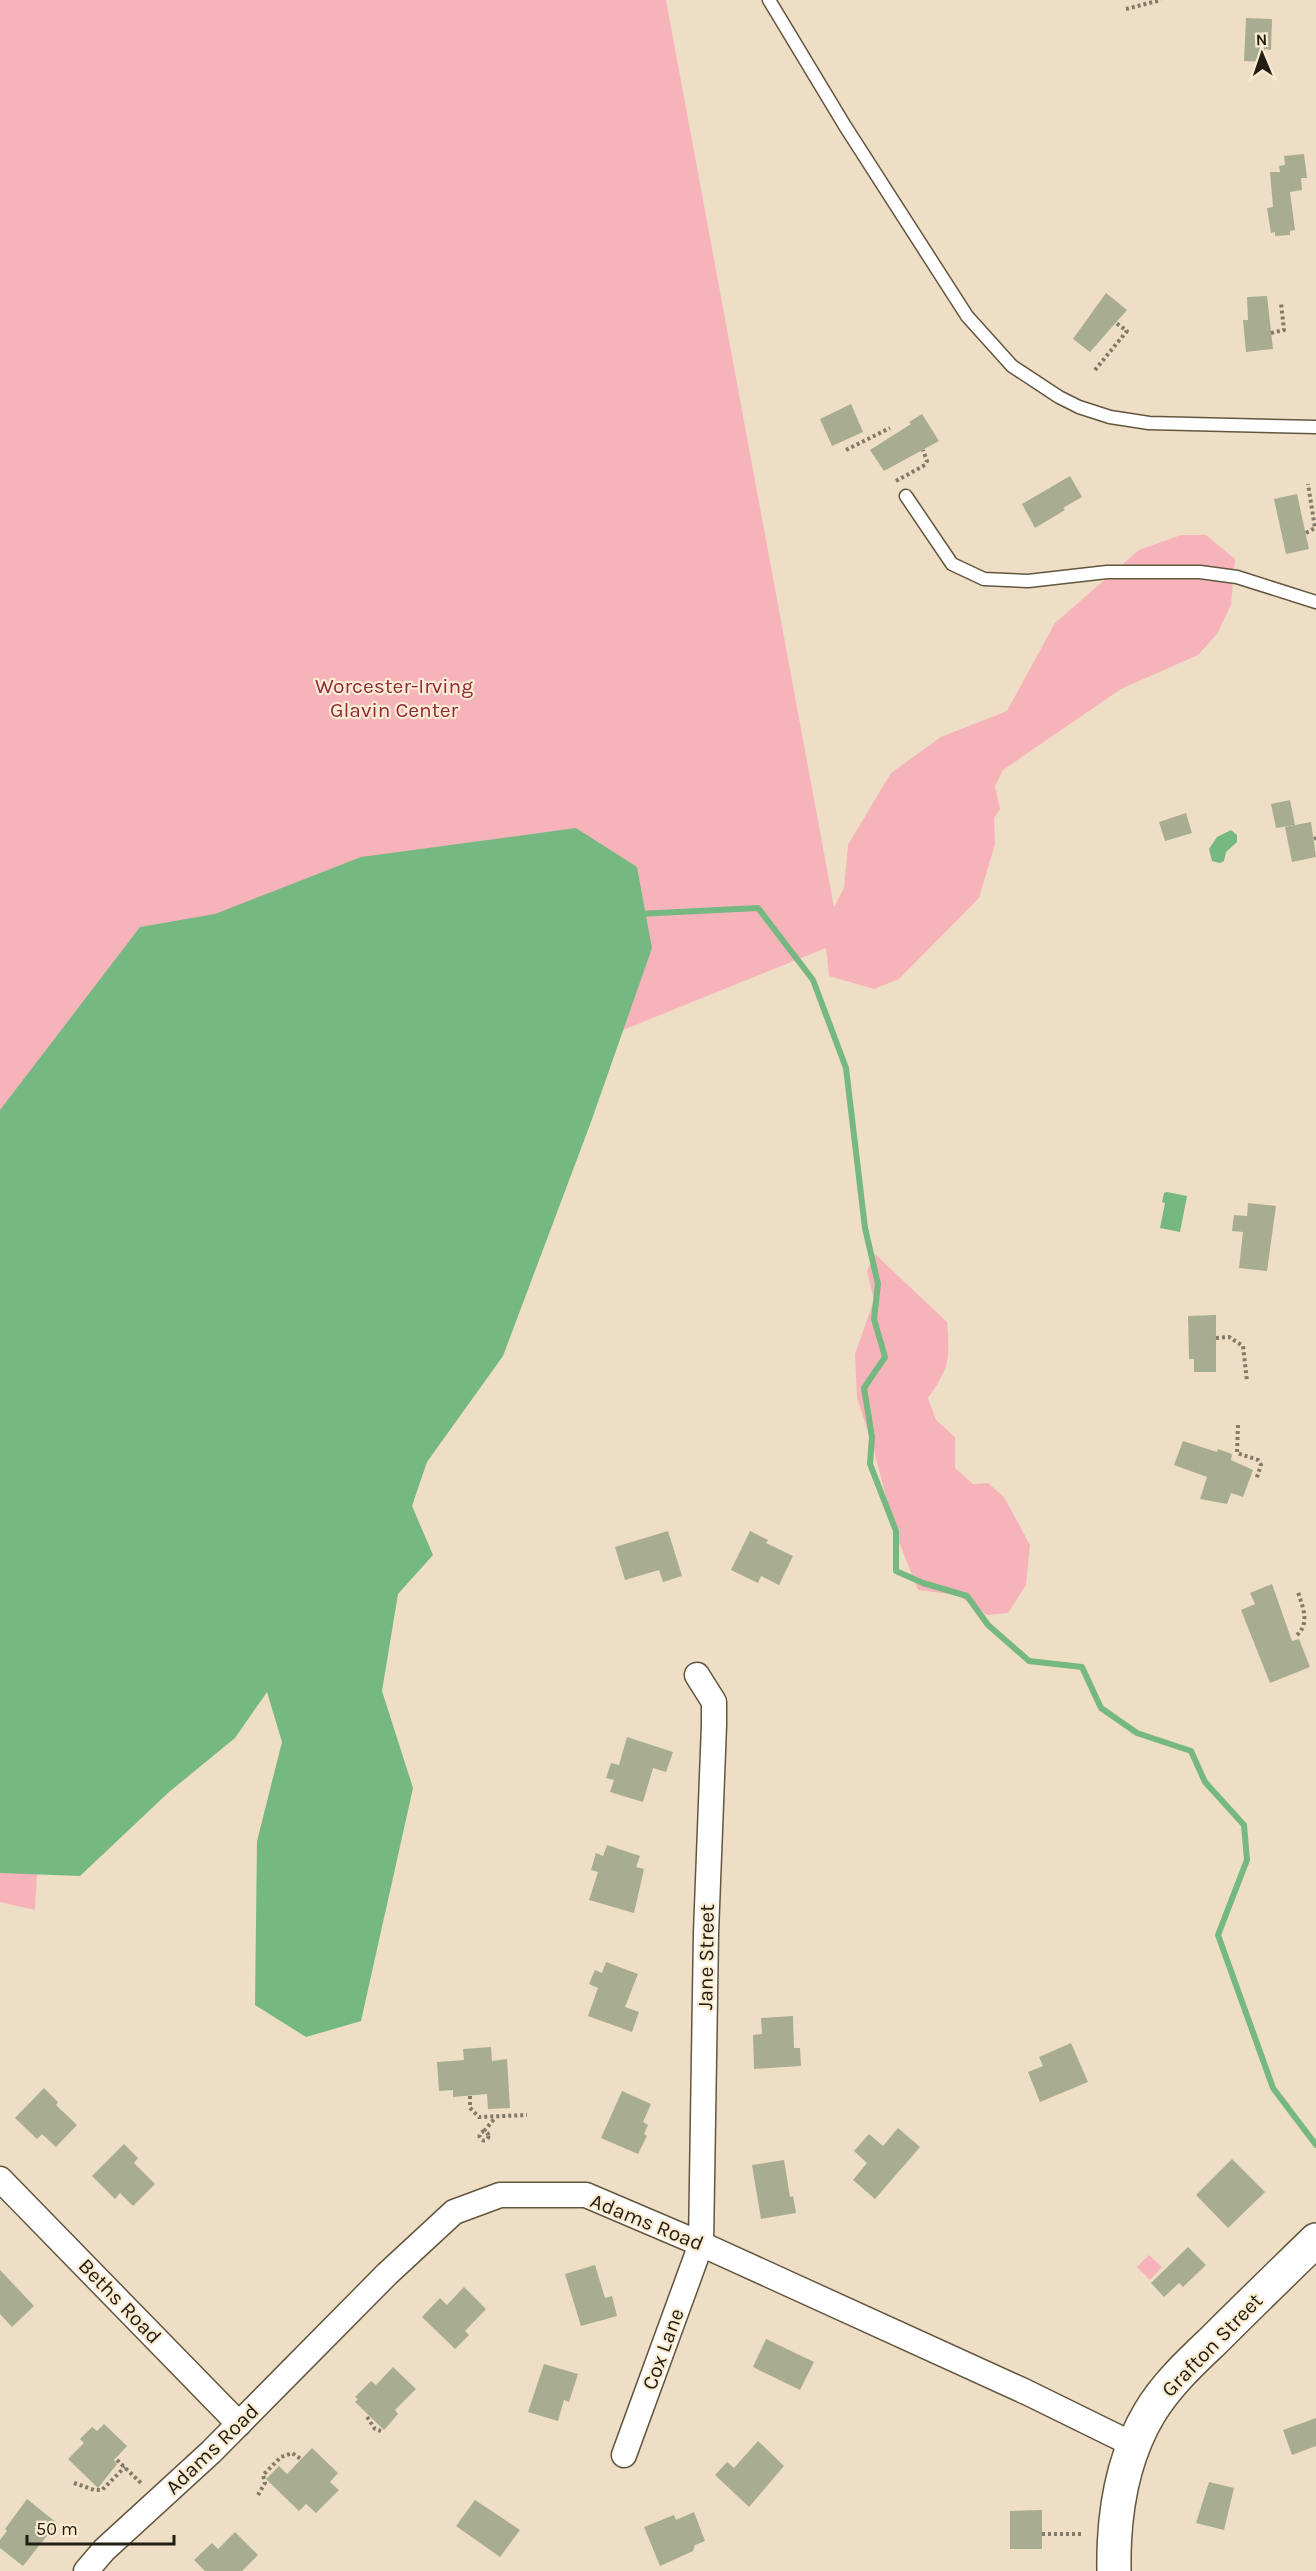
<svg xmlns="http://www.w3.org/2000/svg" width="1316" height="2571" font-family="Karla,sans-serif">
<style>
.green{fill:#f6b4ba}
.water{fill:#76b882}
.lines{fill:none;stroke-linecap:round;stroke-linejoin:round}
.stream{stroke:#76b882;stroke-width:6}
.building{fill:#a8ad92}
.lane-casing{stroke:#63563f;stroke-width:15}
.street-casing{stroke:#63563f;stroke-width:27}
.secondary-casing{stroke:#63563f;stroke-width:36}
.path{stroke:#837968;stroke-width:4;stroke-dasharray:3 3;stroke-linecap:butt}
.lane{stroke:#fff;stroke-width:12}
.street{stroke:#fff;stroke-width:24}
.secondary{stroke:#fff;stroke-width:33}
.labels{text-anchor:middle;stroke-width:4.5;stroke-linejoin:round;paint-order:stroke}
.park-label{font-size:21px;fill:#8e2b3f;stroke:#fbecd1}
.street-label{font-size:21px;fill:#231e14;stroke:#fbecd1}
</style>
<rect width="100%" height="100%" fill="#eedec5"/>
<g class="green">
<polygon points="0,0 666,0 834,907 844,888 848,845 891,773 941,737 1007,711 1055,623 1139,550 1181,535 1206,535 1235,559 1231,605 1217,634 1198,655 1121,689 1003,770 995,786 1000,809 994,818 995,844 979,898 899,979 874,989 829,976 826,948 71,1253 35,1910 0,1902"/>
<path d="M875,1254l72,68c3,37 3,45 -19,76l8,22 19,17v31l18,16 15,-1 16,14 26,48 -4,40 -18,28 -21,2 -29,-20 -40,-5 -23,-58 -22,-85 -16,-49 -2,-44 19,-54 -7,-29z"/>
<polygon points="1149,2255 1162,2267 1150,2280 1137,2267"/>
</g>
<g class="water">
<polygon points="576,828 637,867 652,948 591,1122 503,1356 427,1462 412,1506 433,1555 398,1594 382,1691 413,1788 361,2021 306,2037 255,2005 257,1841 282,1742 267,1692 235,1738 169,1792 80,1876 0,1873 0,1110 140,927 215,914 361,857"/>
<polygon points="1231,830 1237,835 1237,842 1226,852 1224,861 1220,863 1212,861 1209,849 1217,837"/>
<polygon points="1167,1192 1187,1196 1180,1232 1160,1228 1165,1203 1162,1202 1164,1193"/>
</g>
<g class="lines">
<polyline class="stream" points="638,914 758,908 813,980 846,1068 865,1228 878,1284 874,1319 885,1357 864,1388 872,1437 870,1464 896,1531 896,1571 923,1583 967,1596 988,1625 1029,1661 1082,1667 1101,1708 1137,1733 1191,1751 1205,1782 1244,1825 1247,1860 1218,1935 1273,2088 1316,2145"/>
</g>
<g class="building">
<polygon points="1246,18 1272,19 1271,50 1265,49 1265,62 1244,61"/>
<polygon points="1304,154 1307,178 1301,178 1302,190 1290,192 1295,230 1290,231 1290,235 1275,236 1275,232 1271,233 1267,208 1273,207 1270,172 1280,172 1279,166 1285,165 1284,156"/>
<polygon points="1106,293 1127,310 1090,352 1073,339"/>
<polygon points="1267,296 1273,349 1246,352 1243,320 1248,320 1247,297"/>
<polygon points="851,404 863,432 832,446 820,419"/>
<polygon points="922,414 939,441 884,471 870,450 911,424 909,422"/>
<polygon points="1070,476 1082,497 1063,508 1065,510 1035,528 1022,504"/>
<polygon points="1297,494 1309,549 1286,554 1274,499"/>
<polygon points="1290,800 1295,825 1276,828 1271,804"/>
<polygon points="1186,813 1192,833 1165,841 1159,822"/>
<polygon points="1311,822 1316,857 1292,862 1285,827"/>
<polygon points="1248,1203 1276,1206 1267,1271 1239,1268 1243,1232 1232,1231 1234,1215 1247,1216"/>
<polygon points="1216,1315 1216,1372 1194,1372 1194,1359 1189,1359 1188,1316"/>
<polygon points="1183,1441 1217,1452 1218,1449 1232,1454 1231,1460 1253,1470 1243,1497 1231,1493 1227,1504 1200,1499 1207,1477 1174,1465"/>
<polygon points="668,1531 682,1576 663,1582 659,1570 625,1580 615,1547"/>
<polygon points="750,1531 768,1540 766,1543 793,1556 779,1585 761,1576 758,1583 731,1570"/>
<polygon points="1272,1584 1292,1641 1299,1639 1310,1667 1270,1683 1241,1610 1255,1604 1250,1593"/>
<polygon points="627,1737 673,1752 666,1772 653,1768 643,1802 610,1792 614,1780 606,1778 611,1763 619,1765"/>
<polygon points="607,1845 640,1856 636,1867 644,1869 634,1913 589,1900 598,1872 591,1870 596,1853 603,1856"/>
<polygon points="606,1962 638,1974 625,2007 639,2012 632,2032 588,2016 598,1988 589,1984 595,1970 602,1973"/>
<polygon points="793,2016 794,2048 800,2048 801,2066 754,2069 753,2035 762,2034 761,2018"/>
<polygon points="1071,2043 1088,2082 1040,2102 1028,2072 1043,2066 1039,2057"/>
<polygon points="491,2047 492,2061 507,2059 510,2108 488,2109 487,2094 453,2097 453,2090 439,2091 437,2062 464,2060 463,2049"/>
<polygon points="44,2088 58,2102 56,2105 77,2125 56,2147 42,2134 37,2139 15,2118"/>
<polygon points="622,2091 651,2104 643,2122 648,2125 644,2134 647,2136 638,2154 601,2138"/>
<polygon points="898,2128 920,2147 875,2199 853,2180 867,2163 854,2151 869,2134 883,2146"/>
<polygon points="124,2144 138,2158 134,2163 155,2184 133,2206 120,2193 115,2199 92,2176"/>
<polygon points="1232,2159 1265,2192 1228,2228 1196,2195"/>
<polygon points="784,2160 790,2197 793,2196 796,2213 761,2219 752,2165"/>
<polygon points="1188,2247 1206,2265 1183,2287 1179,2283 1164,2297 1151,2283"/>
<polygon points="595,2265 605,2298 612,2296 617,2316 581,2326 565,2274"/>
<polygon points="0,2270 34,2306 12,2327 0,2314"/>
<polygon points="464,2287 486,2309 465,2331 469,2335 455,2349 422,2317 440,2298 447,2305"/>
<polygon points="766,2339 814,2362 800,2390 753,2367"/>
<polygon points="544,2364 578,2374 569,2402 564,2400 558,2421 528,2412"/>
<polygon points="393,2367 416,2389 395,2410 398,2414 384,2430 355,2402 358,2399 355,2397 371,2381 376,2385"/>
<polygon points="1316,2418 1316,2446 1292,2455 1283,2430"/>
<polygon points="104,2424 127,2446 114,2460 117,2464 98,2488 68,2459 84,2443 80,2439 92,2427 97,2431"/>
<polygon points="758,2441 784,2466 749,2507 715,2475 727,2462 734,2468"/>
<polygon points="312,2448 338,2473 330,2482 339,2490 316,2513 306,2504 299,2511 266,2479 279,2466 287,2474"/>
<polygon points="1209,2482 1234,2488 1224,2530 1196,2523"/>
<polygon points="27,2499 57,2523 23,2566 0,2548 0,2540 7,2531 5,2529"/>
<polygon points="475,2500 520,2530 500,2557 456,2526"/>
<polygon points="1042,2510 1042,2549 1010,2549 1010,2511"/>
<polygon points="694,2512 705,2541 695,2545 693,2551 660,2566 644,2527 674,2515 676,2520"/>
<polygon points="235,2532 258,2555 242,2571 205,2571 194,2560 212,2543 218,2549"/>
</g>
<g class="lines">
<g class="lane-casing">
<g id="lane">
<polyline points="769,0 845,126 967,316 1012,366 1059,397 1079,407 1110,417 1149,423 1316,427"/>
<polyline points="906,496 952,564 984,579 1028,581 1107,572 1200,572 1237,577 1316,602"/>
</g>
</g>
<g class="street-casing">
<g id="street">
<polyline points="0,2179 239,2424"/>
<polyline points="624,2455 701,2244 706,1933 714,1725 714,1702 697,1675"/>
<polyline points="86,2571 104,2550 211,2452 387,2274 454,2212 500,2195 586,2195 701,2244 1026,2392 1134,2445"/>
</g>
</g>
<g class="secondary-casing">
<path id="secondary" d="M1114,2571c-1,-55 7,-111 36,-159 17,-28 41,-50 64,-72 34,-34 68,-67 102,-100"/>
</g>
<g class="path">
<polyline points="1126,9 1161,0"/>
<polyline points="1271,333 1284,330 1281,303"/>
<polyline points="1095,370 1127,331 1116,323"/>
<polyline points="846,450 890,428"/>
<polyline points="896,481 925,465 927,461 923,450"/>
<polyline points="1306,533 1315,528 1308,484"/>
<polyline points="1314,839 1316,838"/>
<polyline points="1216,1338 1229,1337 1243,1346 1247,1381"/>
<polyline points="1238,1425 1237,1453 1258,1460 1261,1465 1256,1480"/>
<path d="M1297,1635c13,-12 6,-27 1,-43"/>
<polyline points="470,2096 470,2108 479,2117 527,2115"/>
<polyline points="484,2131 495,2118"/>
<circle cx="484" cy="2136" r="4.5"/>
<polyline points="367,2417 375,2429 381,2431"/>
<polyline points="117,2460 143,2485"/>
<polyline points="74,2483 94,2490 102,2490 125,2467"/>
<polyline points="258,2495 265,2483 263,2475 281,2457 292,2453 301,2459"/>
<polyline points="1042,2534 1083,2534"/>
</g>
<use href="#lane" class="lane"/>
<use href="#street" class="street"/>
<use href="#secondary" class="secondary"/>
</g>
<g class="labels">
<g class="park-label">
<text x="394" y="693">Worcester-Irving<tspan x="394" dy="24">Glavin Center</tspan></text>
</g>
<g class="street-label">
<text transform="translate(706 1957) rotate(-89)" y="7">Jane Street</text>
<text transform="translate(647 2222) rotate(22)" y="7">Adams Road</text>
<text transform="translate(120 2301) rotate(46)" y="7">Beths Road</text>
<text transform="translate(1212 2345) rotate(-46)" y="7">Grafton Street</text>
<text transform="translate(663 2349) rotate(-70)" y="7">Cox Lane</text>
<text transform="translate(212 2449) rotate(-44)" y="7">Adams Road</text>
</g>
</g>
<g transform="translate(1262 54) rotate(358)" stroke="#fbecd1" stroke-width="4.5" paint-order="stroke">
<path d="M0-4.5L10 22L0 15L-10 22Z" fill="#231e14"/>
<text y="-9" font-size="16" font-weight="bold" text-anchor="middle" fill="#231e14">N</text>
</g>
<path d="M27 2535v9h147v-9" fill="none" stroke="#231e14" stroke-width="3"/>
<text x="36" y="2535" font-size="18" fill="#231e14" stroke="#fbecd1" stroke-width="4.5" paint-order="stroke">50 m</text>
</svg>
